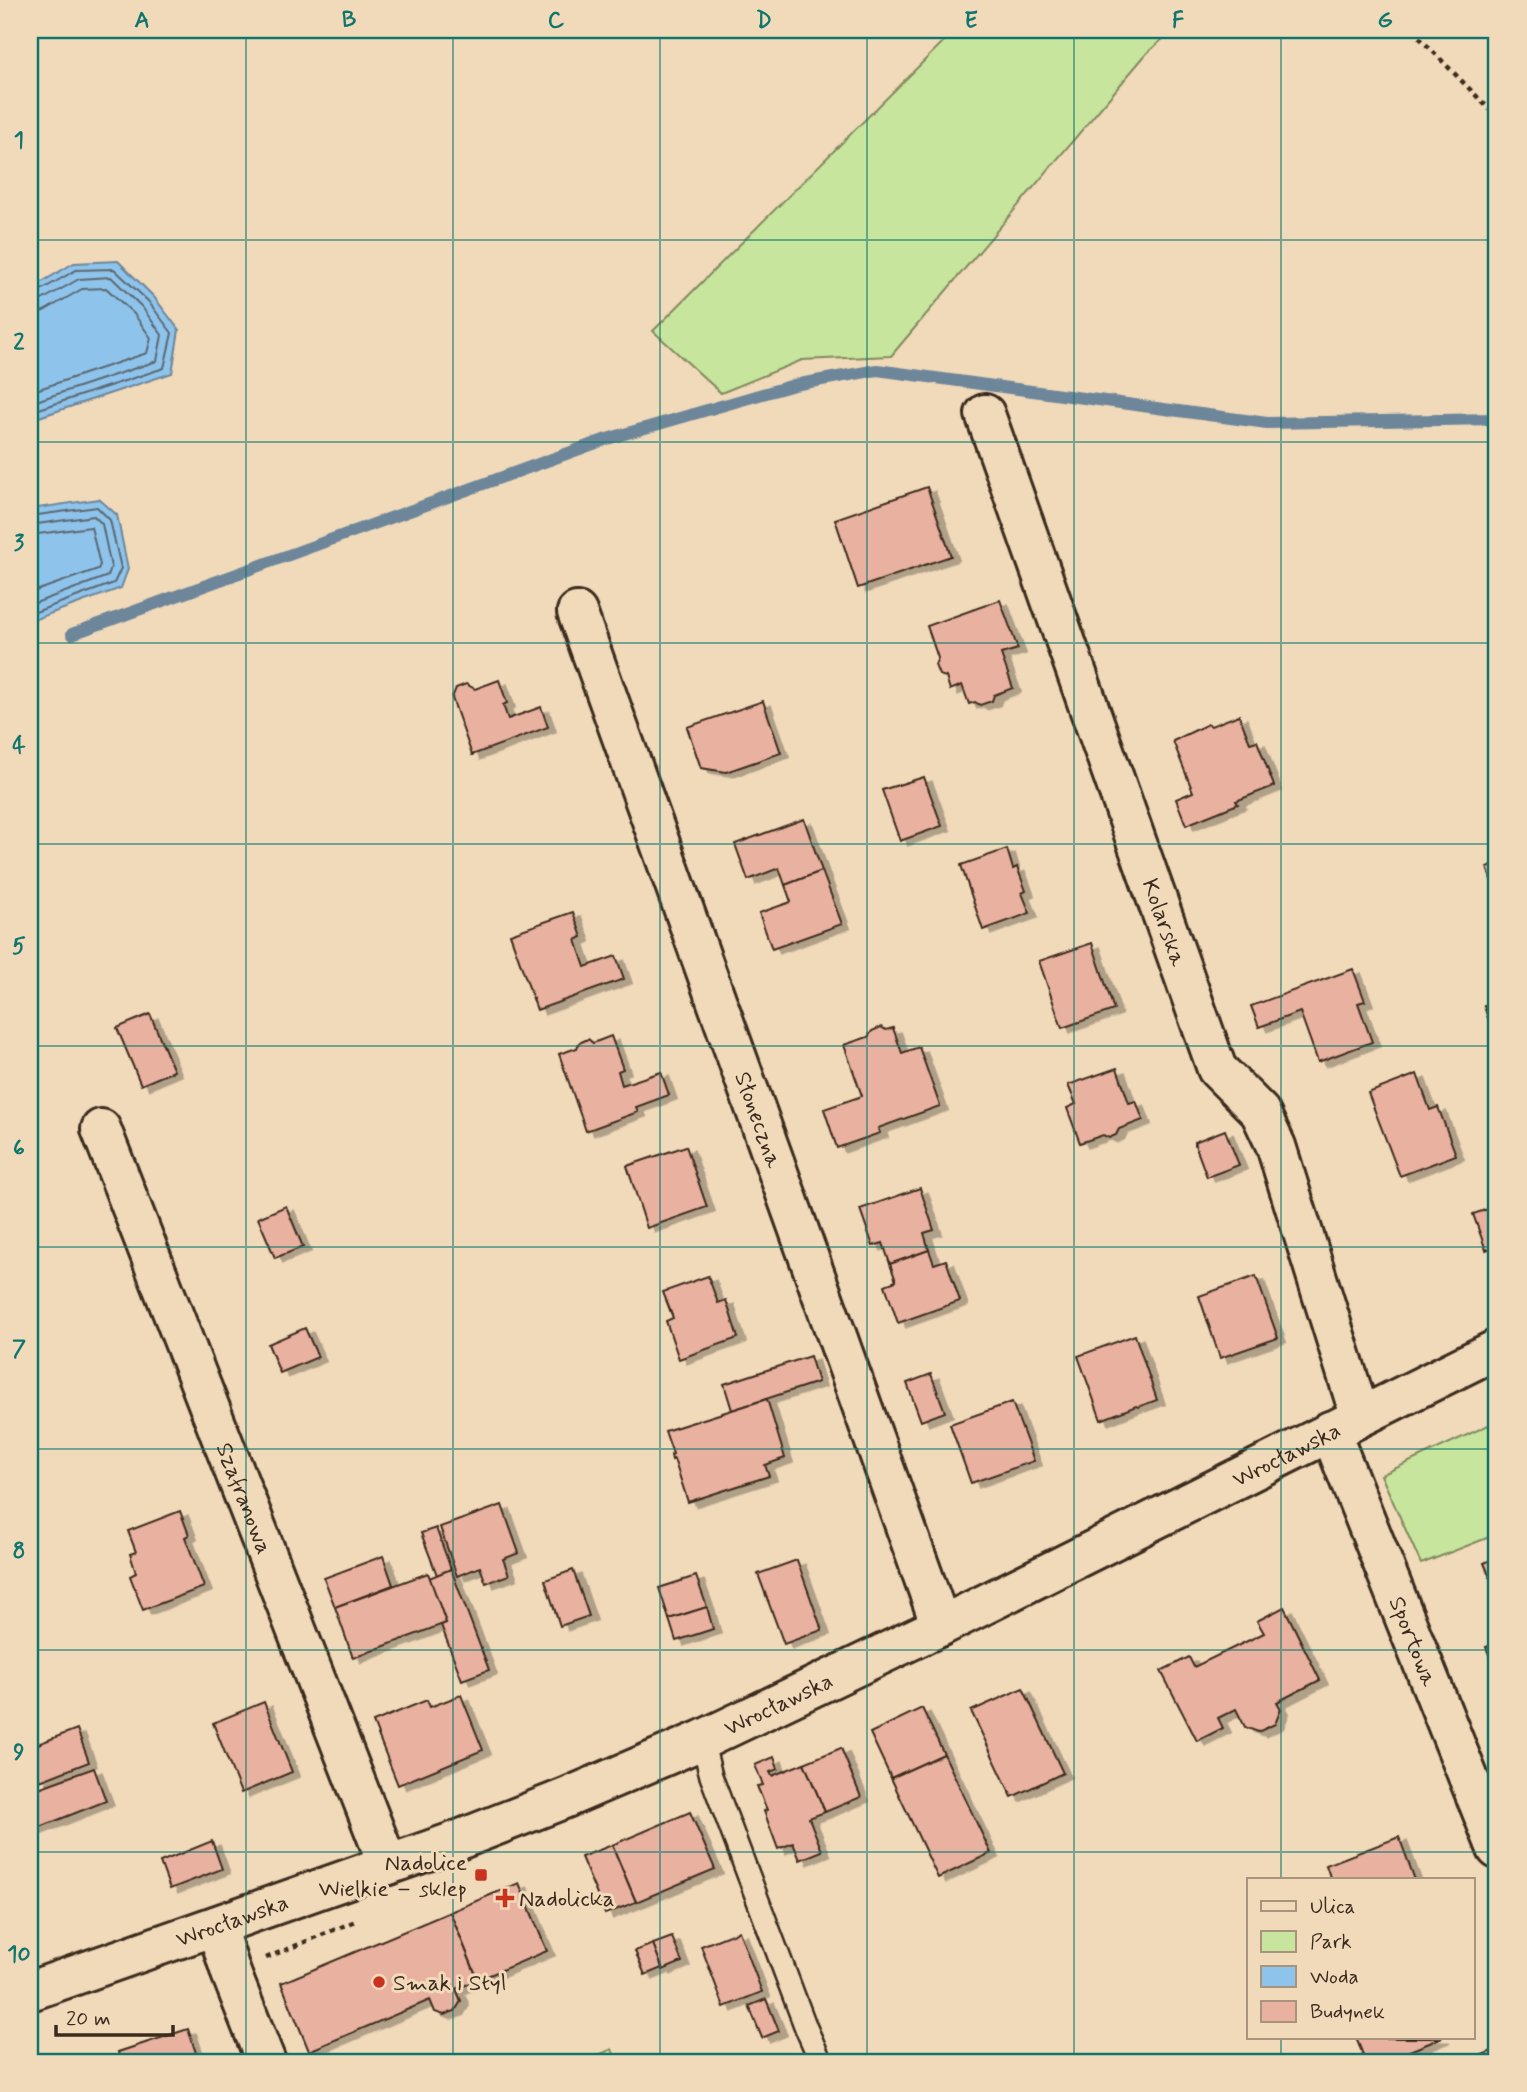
<svg xmlns="http://www.w3.org/2000/svg" width="1527" height="2092" font-family="Mynerve,sans-serif">
<style>
.green{fill:#c7e59d;stroke:#81885e;stroke-width:2}
.water{fill:#8ec4ec;stroke:#6d869a;stroke-width:2}
.lines{fill:none;stroke-linecap:round;stroke-linejoin:round}
.shore{stroke:#5c6870;stroke-width:2}
.stream{stroke:#6d869a;stroke-width:12}
.building{fill:#e9b19f;stroke:#3b2a1e;stroke-width:2;filter:url(#shadow)}
.service-casing{stroke:#3b2a1e;stroke-width:26}
.minor-casing{stroke:#3b2a1e;stroke-width:44}
.tertiary-casing{stroke:#3b2a1e;stroke-width:44}
.path{stroke:#3b2a1e;stroke-width:4.5;stroke-dasharray:5 5;stroke-linecap:butt}
.service{stroke:#f1daba;stroke-width:21}
.minor{stroke:#f1daba;stroke-width:38}
.tertiary{stroke:#f1daba;stroke-width:38}
.grid{fill:none;stroke:#0f766e;stroke-width:2;stroke-opacity:0.55}
.poi-dot{fill:#c8321e;stroke:#f1daba;stroke-width:2.5}
.labels{text-anchor:middle;stroke-width:6;stroke-linejoin:round;paint-order:stroke}
.street-label{font-size:23px;fill:#3b2a1e;stroke:#f1daba}
.poi-label{font-size:23px;fill:#3b2a1e;stroke:#f1daba;text-anchor:start}
.neatline{fill:none;stroke:#0f766e;stroke-width:2.5}
.grid-label{font-size:23px;text-anchor:middle;font-weight:bold;fill:#0f766e}
</style>
<defs>
<filter id="shadow"><feDropShadow dx="8" dy="4.5" stdDeviation="0" flood-color="#0004"/></filter>
</defs>
<rect width="100%" height="100%" fill="#f1daba"/>
<filter id="ink" filterUnits="userSpaceOnUse"><feTurbulence type="fractalNoise" baseFrequency=".0143" numOctaves="2"/><feDisplacementMap in="SourceGraphic" scale="14" xChannelSelector="R" yChannelSelector="G"/><feConvolveMatrix kernelMatrix="1 2 1 2 8 2 1 2 1" color-interpolation-filters="sRGB"/></filter>
<g filter="url(#ink)">
<g class="green">
<polygon points="955,30 1173,30 1147,53 891,356 802,360 721,393 653,331"/>
<polygon points="1497,1421 1497,1534 1421,1564 1381,1475"/>
<polygon points="612,2049 617,2062 582,2062"/>
</g>
<g class="water">
<polygon points="118,261 154,297 179,330 172,373 30,420 30,289 74,263"/>
<polygon points="99,499 117,515 128,569 121,588 30,621 30,509"/>
</g>
<g class="lines">
<g class="shore">
<polyline points="30,294 36,293 76,270 114,269 148,301 172,333 164,368 30,412"/>
<polyline points="30,303 40,301 79,279 111,277 142,307 162,335 157,361 30,403"/>
<polyline points="30,314 44,311 82,289 106,288 134,314 151,338 147,353 30,392"/>
<polyline points="30,516 97,507 110,520 121,568 114,583 30,614"/>
<polyline points="30,525 94,516 102,524 111,567 108,576 30,605"/>
<polyline points="30,535 91,527 100,565 98,569 30,593"/>
</g>
<polyline class="stream" points="72,634 607,439 794,385 877,370 1267,423 1497,419"/>
</g>
<g class="building">
<polygon points="927,487 951,556 858,588 835,519"/>
<polygon points="1000,600 1018,649 1001,654 1013,688 994,695 992,701 980,705 975,702 969,704 962,685 950,690 946,677 939,675 935,665 938,658 927,626"/>
<polygon points="499,680 507,703 503,705 508,719 541,707 548,727 472,755 452,698 456,688 466,684 475,689"/>
<polygon points="763,701 781,753 726,772 701,768 687,727"/>
<polygon points="1239,715 1250,743 1257,741 1274,786 1236,801 1238,804 1186,825 1176,799 1193,792 1173,741 1208,724 1211,726"/>
<polygon points="924,777 942,826 900,841 882,790"/>
<polygon points="804,819 822,871 785,885 779,868 748,880 735,844"/>
<polygon points="1007,849 1013,869 1017,867 1026,891 1022,893 1030,913 983,930 961,865"/>
<polygon points="1497,863 1497,898 1487,867"/>
<polygon points="822,871 842,924 772,949 759,913 791,902 785,885"/>
<polygon points="573,912 582,937 576,940 585,967 616,956 624,979 537,1010 510,934"/>
<polygon points="1092,943 1114,1010 1062,1028 1039,961"/>
<polygon points="1353,969 1365,1001 1358,1003 1372,1042 1318,1062 1300,1012 1259,1027 1251,1006"/>
<polygon points="1497,1002 1497,1046 1484,1006"/>
<polygon points="150,1014 174,1071 141,1085 117,1028"/>
<polygon points="881,1027 886,1030 893,1028 902,1053 919,1047 940,1106 878,1128 880,1133 837,1148 824,1109 862,1096 844,1045 868,1037 872,1031"/>
<polygon points="611,1036 623,1069 618,1071 622,1085 661,1072 669,1095 636,1107 638,1112 586,1131 559,1054 577,1048 579,1043 588,1039 593,1043"/>
<polygon points="1117,1068 1129,1103 1136,1101 1143,1120 1119,1129 1116,1135 1109,1138 1103,1135 1080,1143 1067,1108 1076,1104 1068,1085"/>
<polygon points="1417,1074 1430,1110 1438,1107 1456,1155 1400,1176 1368,1093"/>
<polygon points="1225,1130 1239,1165 1207,1177 1194,1142"/>
<polygon points="686,1146 707,1207 647,1228 627,1166"/>
<polygon points="920,1188 934,1230 924,1233 929,1250 890,1264 883,1243 873,1246 860,1209"/>
<polygon points="286,1206 303,1247 275,1258 258,1218"/>
<polygon points="1497,1206 1497,1246 1486,1250 1473,1214"/>
<polygon points="929,1250 934,1264 946,1260 960,1301 898,1323 885,1285 896,1281 890,1264"/>
<polygon points="708,1276 718,1303 726,1300 738,1338 679,1359 666,1321 673,1318 663,1292"/>
<polygon points="1256,1276 1278,1338 1220,1358 1199,1296"/>
<polygon points="305,1328 318,1357 280,1373 268,1344"/>
<polygon points="1135,1335 1157,1400 1138,1407 1136,1406 1101,1420 1078,1356"/>
<polygon points="810,1356 818,1382 732,1410 724,1384"/>
<polygon points="931,1374 945,1412 921,1421 907,1383"/>
<polygon points="767,1399 785,1458 765,1465 769,1476 688,1502 674,1459 672,1460 671,1455 673,1454 665,1431"/>
<polygon points="1012,1402 1034,1461 971,1483 950,1424"/>
<polygon points="502,1505 519,1553 503,1559 509,1575 486,1583 480,1567 457,1576 440,1527"/>
<polygon points="180,1511 189,1535 185,1537 204,1587 143,1610 130,1576 136,1573 130,1554 136,1552 128,1531"/>
<polygon points="436,1528 451,1569 437,1575 421,1533"/>
<polygon points="383,1556 393,1585 335,1607 324,1578"/>
<polygon points="1497,1557 1497,1594 1484,1563"/>
<polygon points="797,1560 822,1630 784,1644 758,1574"/>
<polygon points="451,1569 489,1670 462,1680 441,1625 446,1623 429,1578"/>
<polygon points="573,1570 589,1616 560,1626 545,1580"/>
<polygon points="428,1573 446,1623 353,1658 335,1607"/>
<polygon points="696,1576 707,1607 669,1619 659,1588"/>
<polygon points="707,1607 713,1629 676,1641 669,1619"/>
<polygon points="1284,1607 1320,1680 1277,1702 1281,1709 1275,1724 1258,1732 1245,1727 1236,1709 1218,1718 1223,1728 1197,1741 1161,1671 1189,1657 1194,1667 1264,1633 1257,1621"/>
<polygon points="1497,1643 1497,1674 1486,1647"/>
<polygon points="1023,1688 1063,1773 1012,1797 971,1711"/>
<polygon points="461,1695 483,1750 398,1785 373,1722 427,1700 430,1707"/>
<polygon points="264,1702 292,1772 241,1793 213,1723"/>
<polygon points="922,1708 944,1754 891,1778 870,1733"/>
<polygon points="77,1729 89,1762 40,1781 30,1754 30,1747"/>
<polygon points="841,1748 861,1797 825,1812 804,1763"/>
<polygon points="944,1754 991,1853 938,1878 891,1778"/>
<polygon points="774,1757 778,1769 770,1772 772,1776 804,1763 825,1812 809,1818 822,1851 800,1860 793,1843 778,1849 764,1811 767,1810 757,1786 763,1785 755,1765"/>
<polygon points="94,1768 106,1801 30,1831 30,1791"/>
<polygon points="690,1812 715,1869 636,1902 612,1845"/>
<polygon points="1399,1837 1415,1880 1331,1880 1326,1865"/>
<polygon points="212,1841 222,1869 170,1889 160,1862"/>
<polygon points="612,1845 636,1902 605,1914 581,1857"/>
<polygon points="519,1883 547,1951 478,1980 450,1912"/>
<polygon points="450,1912 478,1980 456,1989 461,2001 455,2011 444,2015 435,2012 430,2000 309,2051 281,1983"/>
<polygon points="739,1931 762,1992 724,2007 701,1946"/>
<polygon points="672,1937 682,1962 663,1970 653,1944"/>
<polygon points="653,1944 662,1968 645,1975 635,1951"/>
<polygon points="766,1999 779,2031 762,2038 749,2006"/>
<polygon points="188,2029 199,2062 100,2062 119,2056 118,2052"/>
<polygon points="1356,2038 1442,2038 1382,2062 1366,2062"/>
<polygon points="1497,2049 1497,2062 1465,2062"/>
</g>
<g class="lines">
<g class="service-casing">
<polyline id="service" points="702,1740 711,1776 806,2028 821,2062"/>
</g>
<g class="minor-casing">
<g id="minor">
<path id="s1" d="M985,414l232,655 43,43 16,34 84,270"/>
<path id="s2" d="M577,612l364,1014"/>
<path id="s3" d="M101,1129l287,736"/>
<path id="s4" d="M1330,1431l167,418"/>
<polyline points="216,1926 231,1973 266,2062"/>
</g>
</g>
<g class="tertiary-casing">
<g id="tertiary">
<path id="s5" d="M30,1991l426,-150 110,-43 136,-58 239,-114 556,-277"/>
</g>
</g>
<g class="path">
<polyline points="1412,30 1497,117"/>
<polyline points="266,1958 358,1920"/>
</g>
<use href="#service" class="service"/>
<use href="#minor" class="minor"/>
<use href="#tertiary" class="tertiary"/>
</g>
</g>
<path class="grid" d="M246,30v2032M453,30v2032M660,30v2032M867,30v2032M1074,30v2032M1281,30v1850M30,240h1467M30,442h1467M30,643h1467M30,844h1467M30,1046h1467M30,1247h1467M30,1449h1467M30,1650h1467M30,1852h1467M1281,2038v24"/>
<g class="poi-dot">
<rect x="474" y="1868" width="14" height="14" rx="3.5"/>
<path d="M501.5 1887.5h7v7h7v7h-7v7h-7v-7h-7v-7h7z"/>
<circle cx="379" cy="1982" r="7"/>
</g>
<g class="labels">
<g class="street-label">
<text dy="8" stroke="none"><textPath href="#s1" startOffset="539">Kolarska</textPath></text>
<text dy="8" stroke="none"><textPath href="#s2" startOffset="539">Słoneczna</textPath></text>
<text dy="8" stroke="none"><textPath href="#s5" startOffset="1368">Wrocławska</textPath></text>
<text dy="8" stroke="none"><textPath href="#s3" startOffset="396">Szafranowa</textPath></text>
<text dy="8" stroke="none"><textPath href="#s4" startOffset="226">Sportowa</textPath></text>
<text dy="8" stroke="none"><textPath href="#s5" startOffset="802">Wrocławska</textPath></text>
<text dy="8" stroke="none"><textPath href="#s5" startOffset="214">Wrocławska</textPath></text>
</g>
<g class="poi-label">
<text x="467" y="1870" text-anchor="end">Nadolice<tspan x="467" dy="26">Wielkie – sklep</tspan></text>
<text x="519" y="1906">Nadolicka</text>
<text x="393" y="1990">Smak i Styl</text>
</g>
</g>
<rect width="1527" height="2092" fill="none" stroke="#f1daba" stroke-width="77"/>
<rect x="1247" y="1878" width="228" height="161" fill="#f1daba" stroke="#a8947c" stroke-width="2"/>
<rect x="1261" y="1901" width="35" height="10" fill="#f1daba" stroke="#a8947c" stroke-width="2"/>
<text x="1310" y="1913" font-size="21" fill="#3b2a1e">Ulica</text>
<rect x="1261" y="1931" width="35" height="21" fill="#c7e59d" stroke="#a8947c" stroke-width="2"/>
<text x="1310" y="1948" font-size="21" fill="#3b2a1e">Park</text>
<rect x="1261" y="1966" width="35" height="21" fill="#8ec4ec" stroke="#a8947c" stroke-width="2"/>
<text x="1310" y="1983" font-size="21" fill="#3b2a1e">Woda</text>
<rect x="1261" y="2001" width="35" height="21" fill="#e9b19f" stroke="#a8947c" stroke-width="2"/>
<text x="1310" y="2018" font-size="21" fill="#3b2a1e">Budynek</text>
<path d="M56 2025v10h117v-10" fill="none" stroke="#3b2a1e" stroke-width="3.5"/>
<text x="66" y="2025" font-size="21" fill="#3b2a1e" stroke="#f1daba" stroke-width="5" paint-order="stroke">20 m</text>
<rect x="38" y="38" width="1450" height="2016" class="neatline"/>
<g class="grid-label">
<text x="142" y="27">A</text>
<text x="349" y="27">B</text>
<text x="556" y="27">C</text>
<text x="764" y="27">D</text>
<text x="971" y="27">E</text>
<text x="1178" y="27">F</text>
<text x="1385" y="27">G</text>
<text x="19" y="147">1</text>
<text x="19" y="349">2</text>
<text x="19" y="550">3</text>
<text x="19" y="752">4</text>
<text x="19" y="953">5</text>
<text x="19" y="1155">6</text>
<text x="19" y="1356">7</text>
<text x="19" y="1558">8</text>
<text x="19" y="1759">9</text>
<text x="19" y="1961">10</text>
</g>
</svg>
